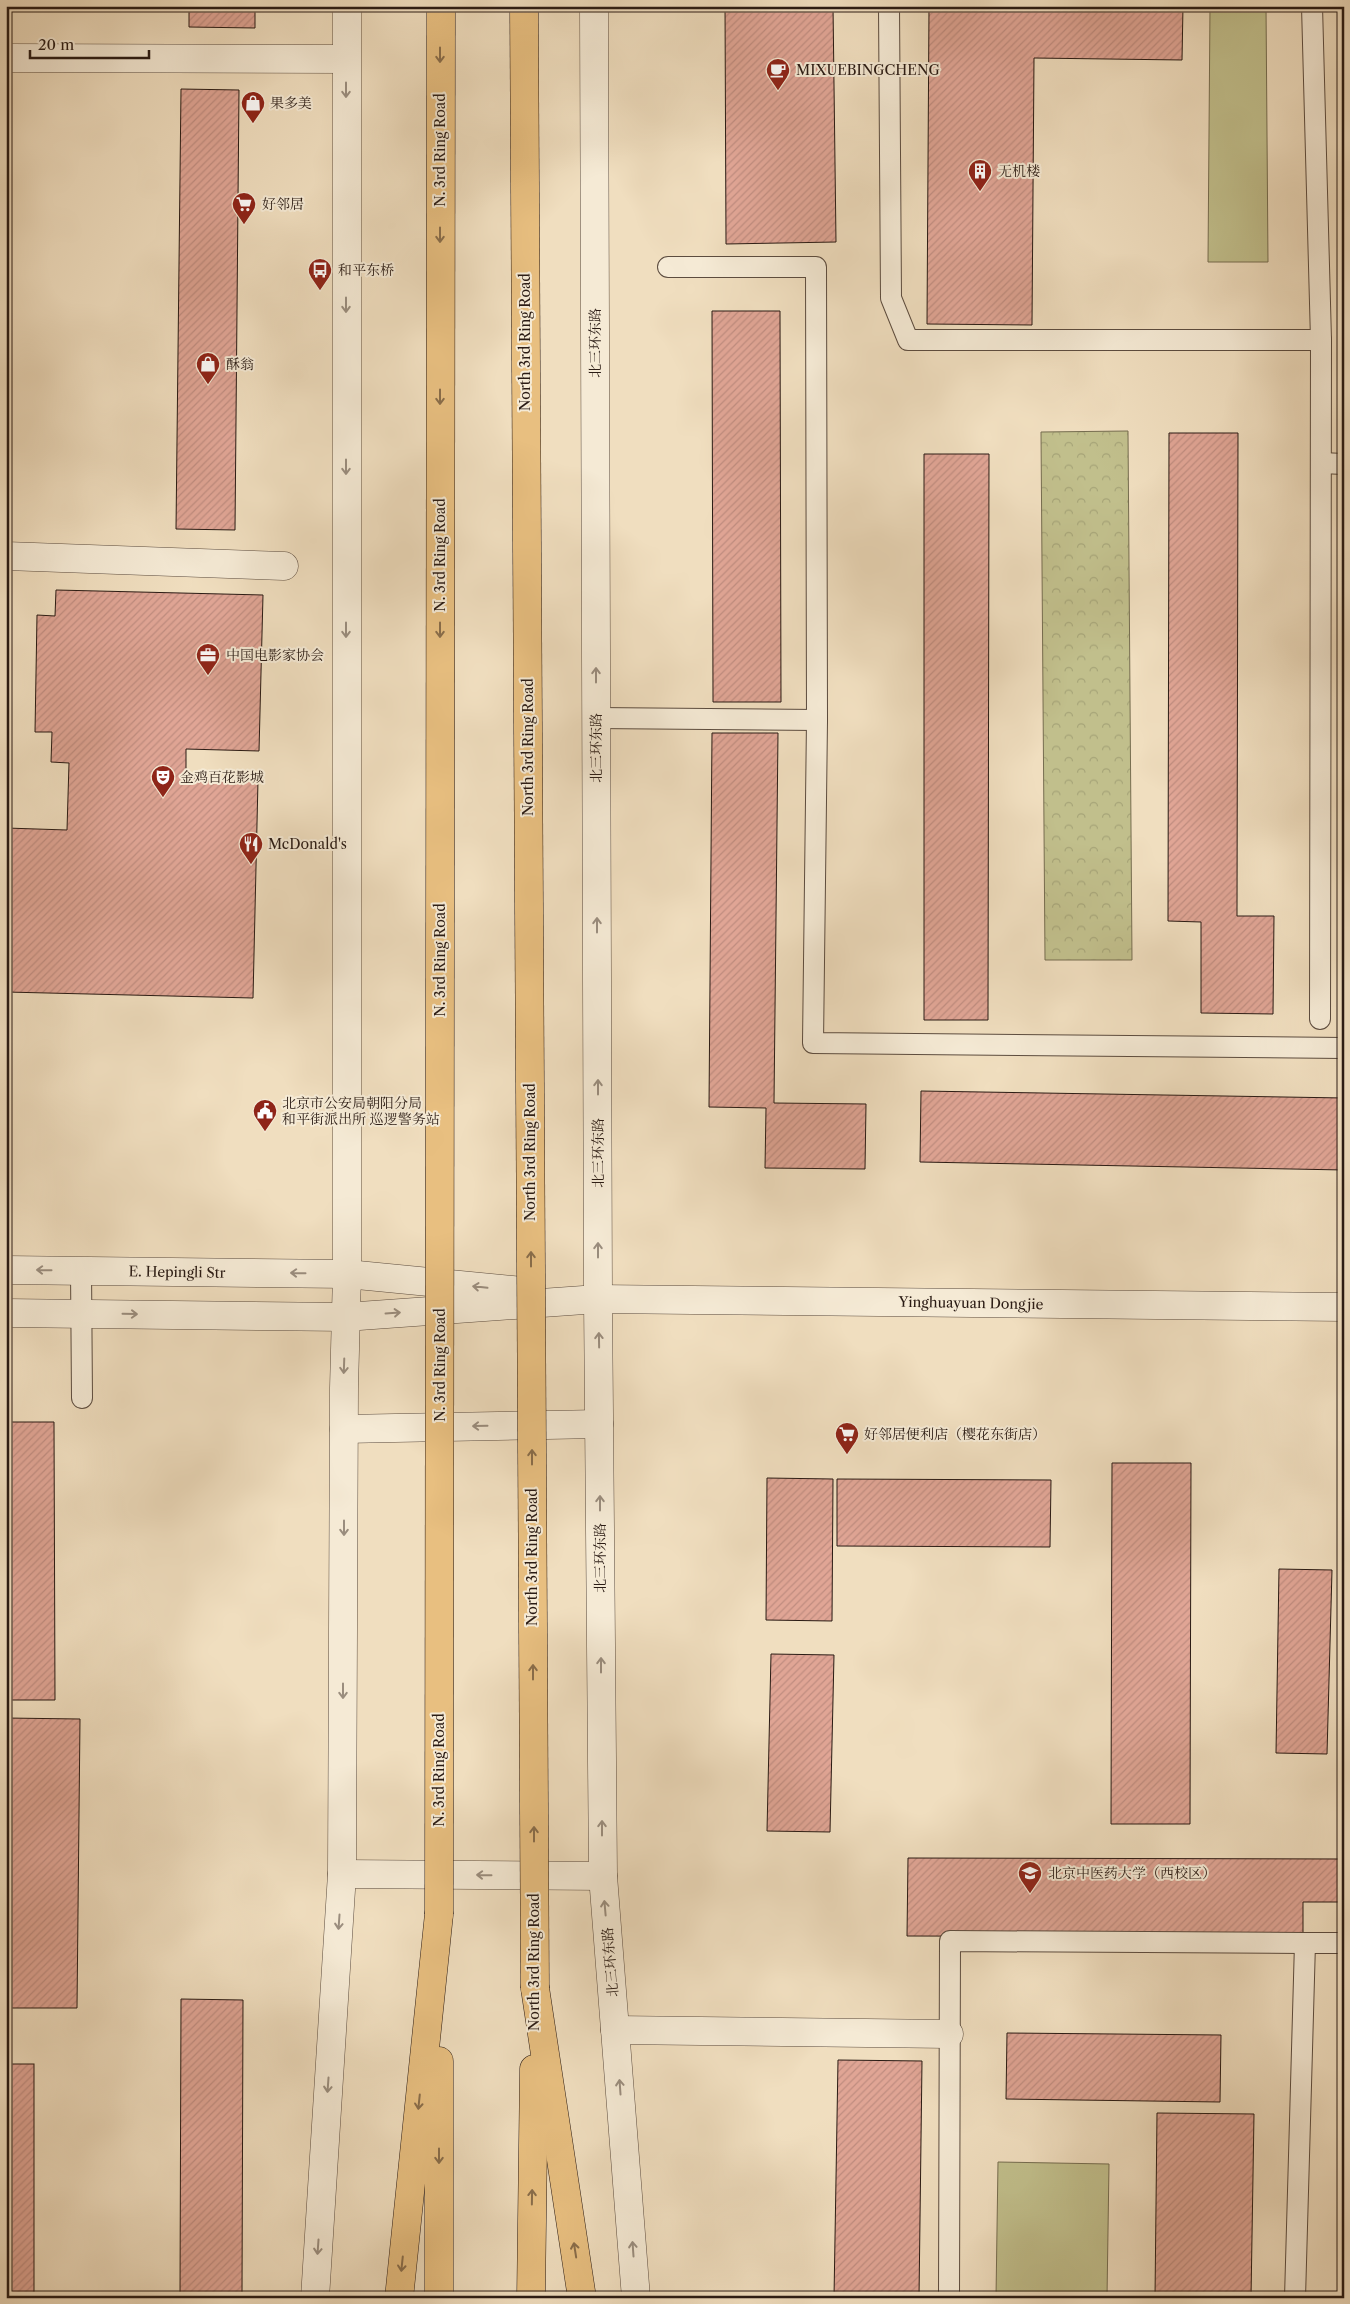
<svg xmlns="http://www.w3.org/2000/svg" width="1350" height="2304" font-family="'Libre Caslon Text','Noto Serif SC',serif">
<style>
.forest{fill:url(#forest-crowns);stroke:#766d50}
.park{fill:#c1bf8c;stroke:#766d50}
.building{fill:url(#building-hatch);stroke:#2a1b14}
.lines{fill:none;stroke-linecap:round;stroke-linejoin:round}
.service-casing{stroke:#5c4c3f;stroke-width:22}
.minor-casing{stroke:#5c4c3f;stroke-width:29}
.tertiary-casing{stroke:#5c4c3f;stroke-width:29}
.trunk-casing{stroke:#2a1b14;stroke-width:29}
.service{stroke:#f5ead5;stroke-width:20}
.minor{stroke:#f5ead5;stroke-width:28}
.tertiary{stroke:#f5ead5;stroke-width:28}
.trunk{stroke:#e8bf80;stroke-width:28}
.trunk-bridge-casing{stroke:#2a1b14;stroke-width:29;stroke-linecap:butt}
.trunk-bridge{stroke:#e8bf80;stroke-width:28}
.oneway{stroke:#896d4a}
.oneway2{stroke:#9a8d7e}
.labels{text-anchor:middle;stroke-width:4;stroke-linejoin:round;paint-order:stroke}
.poi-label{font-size:14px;fill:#2a1b14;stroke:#f5ead5;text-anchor:start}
.street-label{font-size:14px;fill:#2a1b14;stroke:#f5ead5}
</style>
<defs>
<pattern id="forest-crowns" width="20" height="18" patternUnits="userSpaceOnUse" patternTransform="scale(1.25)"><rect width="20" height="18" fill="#c1bf8c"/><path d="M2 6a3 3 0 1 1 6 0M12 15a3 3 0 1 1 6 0" fill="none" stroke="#a6a478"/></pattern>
<pattern id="building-hatch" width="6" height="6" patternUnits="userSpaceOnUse" patternTransform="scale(1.25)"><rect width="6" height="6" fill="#e0a595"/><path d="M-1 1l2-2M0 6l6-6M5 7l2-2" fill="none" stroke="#c08d80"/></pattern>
</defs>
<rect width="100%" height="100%" fill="#f0debf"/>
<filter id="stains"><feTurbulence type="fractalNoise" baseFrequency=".004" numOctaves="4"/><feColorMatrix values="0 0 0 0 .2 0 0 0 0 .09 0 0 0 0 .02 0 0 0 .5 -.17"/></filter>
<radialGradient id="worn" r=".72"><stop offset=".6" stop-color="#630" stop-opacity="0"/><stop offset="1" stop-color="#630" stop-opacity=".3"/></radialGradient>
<polygon class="forest" points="1128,431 1132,960 1045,960 1041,432"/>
<g class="park">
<polygon points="1210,6 1266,6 1268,262 1208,262"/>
<polygon points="998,2162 1109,2164 1107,2298 996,2298"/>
</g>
<g class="building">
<polygon points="189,6 255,6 255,28 189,27"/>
<polygon points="725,6 833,6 836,242 726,244"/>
<polygon points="929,6 1183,6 1182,60 1034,58 1032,325 927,324"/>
<polygon points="181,89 239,90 235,530 176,529"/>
<polygon points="712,311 780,311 781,702 713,702"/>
<polygon points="1169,433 1238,433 1237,916 1274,916 1273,1014 1201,1013 1201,922 1168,921"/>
<polygon points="924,454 989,454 988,1020 924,1020"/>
<polygon points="56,590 263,595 259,751 186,749 186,778 258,780 253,998 6,992 6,828 67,830 69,763 51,762 52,732 35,732 37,615 55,616"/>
<polygon points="712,733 778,733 774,1103 866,1104 865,1169 765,1168 766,1108 709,1107"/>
<polygon points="921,1091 1344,1098 1344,1170 920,1162"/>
<polygon points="6,1422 54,1422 55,1700 6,1700"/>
<polygon points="1112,1463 1191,1463 1190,1824 1111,1824"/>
<polygon points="767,1478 833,1479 832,1621 766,1620"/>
<polygon points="837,1479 1051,1480 1050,1547 837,1546"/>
<polygon points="1279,1569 1332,1570 1327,1754 1276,1753"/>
<polygon points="771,1654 834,1655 830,1832 767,1831"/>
<polygon points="6,1718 80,1719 77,2008 6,2008"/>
<polygon points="908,1858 1344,1859 1344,1902 1303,1902 1303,1937 907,1936"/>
<polygon points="181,1999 243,2000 242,2298 180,2298"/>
<polygon points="1007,2033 1221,2035 1220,2102 1006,2099"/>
<polygon points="838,2060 922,2061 919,2298 834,2298"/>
<rect x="6" y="2064" width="28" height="234"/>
<polygon points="1157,2113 1254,2114 1251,2298 1155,2298"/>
</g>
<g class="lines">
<g class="service-casing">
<g id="service">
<polyline points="889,6 891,298 908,340 1321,340"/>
<polyline points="1312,6 1321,340 1320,1019"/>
<polyline points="668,267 816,267 817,720 813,1043 1344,1048"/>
<polyline points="1321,463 1344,464"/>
<polyline points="596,718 817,720"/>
<polyline points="81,1270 82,1398"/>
<polyline points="949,2298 950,1941 1305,1943"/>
<polyline points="1295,2298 1305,1943 1344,1943"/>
</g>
</g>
<g class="minor-casing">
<g id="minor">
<polyline points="6,58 346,59"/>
<polyline points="6,556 284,566"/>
<polyline points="615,2030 949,2034"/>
</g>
</g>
<g class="tertiary-casing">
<g id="tertiary">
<polyline points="594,6 598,1299 603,1876 636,2298"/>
<polyline points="6,1270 347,1274 522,1291"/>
<polyline points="6,1313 345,1317 598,1299 1344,1307"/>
<polyline points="344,1429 599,1424"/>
<polyline points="342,1874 603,1876"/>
<polyline points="315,2298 342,1874 344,1388 347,1274 347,6"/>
</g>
</g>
<g class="trunk-casing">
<g id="trunk">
<polyline points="535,1988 582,2298"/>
<polyline points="399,2298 439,1914"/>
<polyline points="439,2298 439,2061"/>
<polyline points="531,2298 534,2069"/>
</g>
</g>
<use href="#service" class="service"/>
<use href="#minor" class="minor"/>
<use href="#tertiary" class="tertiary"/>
<use href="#trunk" class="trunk"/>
<g class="trunk-bridge-casing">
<g id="trunk-bridge">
<polyline points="524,6 535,1988"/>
<polyline points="439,1914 441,6"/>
</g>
</g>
<use href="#trunk-bridge" class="trunk-bridge"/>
</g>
<defs><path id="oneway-shaft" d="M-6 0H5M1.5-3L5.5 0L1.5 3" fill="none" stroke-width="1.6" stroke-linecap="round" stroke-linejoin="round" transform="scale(1.25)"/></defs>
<g class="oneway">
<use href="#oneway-shaft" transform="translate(440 55) rotate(90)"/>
<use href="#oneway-shaft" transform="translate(440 235) rotate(90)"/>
<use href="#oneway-shaft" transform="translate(440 397) rotate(90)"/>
<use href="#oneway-shaft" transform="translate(440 630) rotate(90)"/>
<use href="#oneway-shaft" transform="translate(531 1259) rotate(-90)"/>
<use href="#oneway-shaft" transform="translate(532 1457) rotate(-90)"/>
<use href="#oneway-shaft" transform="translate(533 1672) rotate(-90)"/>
<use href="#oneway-shaft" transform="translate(534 1834) rotate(-90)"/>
<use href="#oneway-shaft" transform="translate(419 2102) rotate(96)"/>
<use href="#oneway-shaft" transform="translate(439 2156) rotate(90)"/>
<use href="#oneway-shaft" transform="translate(532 2197) rotate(-89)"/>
<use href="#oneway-shaft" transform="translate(575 2250) rotate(-99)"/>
<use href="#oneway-shaft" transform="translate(402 2264) rotate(96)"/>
</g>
<g class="oneway2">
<use href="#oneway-shaft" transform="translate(346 90) rotate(90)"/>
<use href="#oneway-shaft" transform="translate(346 305) rotate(90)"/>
<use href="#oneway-shaft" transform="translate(346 467) rotate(90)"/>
<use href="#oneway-shaft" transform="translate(346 630) rotate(90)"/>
<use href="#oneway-shaft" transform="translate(596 675) rotate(-90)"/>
<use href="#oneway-shaft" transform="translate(597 925) rotate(-90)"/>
<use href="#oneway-shaft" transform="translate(598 1087) rotate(-90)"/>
<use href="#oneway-shaft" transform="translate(598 1250) rotate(-90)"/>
<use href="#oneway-shaft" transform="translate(44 1270) rotate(-179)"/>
<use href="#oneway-shaft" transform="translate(298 1273) rotate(-179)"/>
<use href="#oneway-shaft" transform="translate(480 1287) rotate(-174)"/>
<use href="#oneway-shaft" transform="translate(393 1313) rotate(-4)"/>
<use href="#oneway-shaft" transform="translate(130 1314) rotate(1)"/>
<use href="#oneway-shaft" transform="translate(599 1340) rotate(-91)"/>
<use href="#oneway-shaft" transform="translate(344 1366) rotate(92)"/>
<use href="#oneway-shaft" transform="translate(480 1426) rotate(179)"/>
<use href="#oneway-shaft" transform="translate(600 1503) rotate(-90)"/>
<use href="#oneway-shaft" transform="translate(344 1528) rotate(90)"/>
<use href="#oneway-shaft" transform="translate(601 1665) rotate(-90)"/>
<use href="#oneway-shaft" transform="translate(343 1691) rotate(90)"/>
<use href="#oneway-shaft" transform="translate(602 1828) rotate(-90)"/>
<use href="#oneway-shaft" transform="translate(484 1875) rotate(-179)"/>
<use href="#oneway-shaft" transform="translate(605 1908) rotate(-95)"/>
<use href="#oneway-shaft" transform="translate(339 1922) rotate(94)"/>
<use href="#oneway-shaft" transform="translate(328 2085) rotate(94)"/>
<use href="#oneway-shaft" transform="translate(620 2087) rotate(-94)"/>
<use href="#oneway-shaft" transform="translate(318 2247) rotate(94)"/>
<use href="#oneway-shaft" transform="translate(633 2249) rotate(-94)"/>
</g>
<defs>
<g id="cafe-pin" transform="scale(1.25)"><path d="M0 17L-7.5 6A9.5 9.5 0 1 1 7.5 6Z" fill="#8f2418" stroke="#f5ead5"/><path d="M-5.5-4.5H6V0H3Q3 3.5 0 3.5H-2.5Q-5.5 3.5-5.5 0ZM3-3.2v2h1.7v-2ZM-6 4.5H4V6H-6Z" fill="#fff"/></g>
<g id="shop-pin" transform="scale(1.25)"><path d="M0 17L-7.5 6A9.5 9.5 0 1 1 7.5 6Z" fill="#8f2418" stroke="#f5ead5"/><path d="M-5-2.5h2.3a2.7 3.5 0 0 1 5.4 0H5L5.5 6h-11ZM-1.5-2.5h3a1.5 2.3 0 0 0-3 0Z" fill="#fff"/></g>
<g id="building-pin" transform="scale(1.25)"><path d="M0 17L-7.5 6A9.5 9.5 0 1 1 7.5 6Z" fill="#8f2418" stroke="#f5ead5"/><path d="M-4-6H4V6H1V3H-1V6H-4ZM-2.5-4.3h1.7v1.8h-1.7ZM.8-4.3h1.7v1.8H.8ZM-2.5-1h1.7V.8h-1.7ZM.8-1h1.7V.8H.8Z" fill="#fff"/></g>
<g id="supermarket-pin" transform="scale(1.25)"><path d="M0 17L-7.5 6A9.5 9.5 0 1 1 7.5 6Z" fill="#8f2418" stroke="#f5ead5"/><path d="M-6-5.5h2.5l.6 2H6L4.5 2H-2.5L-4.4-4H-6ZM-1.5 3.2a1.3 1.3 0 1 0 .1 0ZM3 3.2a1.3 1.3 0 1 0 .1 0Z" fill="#fff"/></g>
<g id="bus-pin" transform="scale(1.25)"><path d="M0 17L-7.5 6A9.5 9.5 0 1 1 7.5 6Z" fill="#8f2418" stroke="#f5ead5"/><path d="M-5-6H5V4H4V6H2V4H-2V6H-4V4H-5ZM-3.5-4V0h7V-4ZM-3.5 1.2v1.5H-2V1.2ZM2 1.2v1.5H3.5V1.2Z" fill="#fff"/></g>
<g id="office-pin" transform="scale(1.25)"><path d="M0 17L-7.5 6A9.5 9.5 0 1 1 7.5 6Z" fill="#8f2418" stroke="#f5ead5"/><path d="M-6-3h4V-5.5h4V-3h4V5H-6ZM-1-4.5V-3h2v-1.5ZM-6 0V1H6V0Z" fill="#fff"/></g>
<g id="theatre-pin" transform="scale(1.25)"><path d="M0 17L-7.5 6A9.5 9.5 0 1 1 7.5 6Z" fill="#8f2418" stroke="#f5ead5"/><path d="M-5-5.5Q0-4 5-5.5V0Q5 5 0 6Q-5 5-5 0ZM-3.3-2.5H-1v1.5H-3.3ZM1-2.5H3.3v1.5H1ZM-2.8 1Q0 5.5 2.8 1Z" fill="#fff"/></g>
<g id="restaurant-pin" transform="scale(1.25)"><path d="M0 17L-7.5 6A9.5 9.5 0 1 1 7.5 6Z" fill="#8f2418" stroke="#f5ead5"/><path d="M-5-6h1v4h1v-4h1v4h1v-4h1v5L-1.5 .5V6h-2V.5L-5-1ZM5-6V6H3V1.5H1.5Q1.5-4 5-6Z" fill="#fff"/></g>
<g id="civic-pin" transform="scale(1.25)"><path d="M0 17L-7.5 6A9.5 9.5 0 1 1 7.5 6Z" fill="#8f2418" stroke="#f5ead5"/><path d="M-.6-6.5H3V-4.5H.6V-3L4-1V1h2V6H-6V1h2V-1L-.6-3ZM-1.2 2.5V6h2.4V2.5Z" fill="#fff"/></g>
<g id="university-pin" transform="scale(1.25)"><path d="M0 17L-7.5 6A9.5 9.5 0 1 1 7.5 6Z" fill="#8f2418" stroke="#f5ead5"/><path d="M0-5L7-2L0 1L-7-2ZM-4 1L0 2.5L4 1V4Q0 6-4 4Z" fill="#fff"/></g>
</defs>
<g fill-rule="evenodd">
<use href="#cafe-pin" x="778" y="70"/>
<use href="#shop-pin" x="253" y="103"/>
<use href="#building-pin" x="980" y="171"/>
<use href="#supermarket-pin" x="244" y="204"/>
<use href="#bus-pin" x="320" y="270"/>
<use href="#shop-pin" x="208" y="364"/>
<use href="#office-pin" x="208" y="655"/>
<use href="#theatre-pin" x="163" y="777"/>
<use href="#restaurant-pin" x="251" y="844"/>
<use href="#civic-pin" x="265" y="1111"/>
<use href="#supermarket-pin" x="847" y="1434"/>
<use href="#university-pin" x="1030" y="1873"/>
</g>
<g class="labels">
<g class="poi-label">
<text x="796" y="75">MIXUEBINGCHENG</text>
<text x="270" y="108">果多美</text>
<text x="998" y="176">无机楼</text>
<text x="262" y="209">好邻居</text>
<text x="338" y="275">和平东桥</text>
<text x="226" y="369">酥翁</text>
<text x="226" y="660">中国电影家协会</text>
<text x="180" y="782">金鸡百花影城</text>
<text x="268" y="849">McDonald's</text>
<text x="282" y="1108">北京市公安局朝阳分局<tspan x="282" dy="16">和平街派出所 巡逻警务站</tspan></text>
<text x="864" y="1439">好邻居便利店（樱花东街店）</text>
<text x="1048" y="1878">北京中医药大学（西校区）</text>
</g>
<g class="street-label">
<text transform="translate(440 150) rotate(-90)" y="5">N. 3rd Ring Road</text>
<text transform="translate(525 342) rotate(-90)" y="5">North 3rd Ring Road</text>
<text transform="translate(595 343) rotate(-90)" y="5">北三环东路</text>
<text transform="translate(440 555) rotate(-90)" y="5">N. 3rd Ring Road</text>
<text transform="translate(528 747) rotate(-90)" y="5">North 3rd Ring Road</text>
<text transform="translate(596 748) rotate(-90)" y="5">北三环东路</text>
<text transform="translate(440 960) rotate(-90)" y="5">N. 3rd Ring Road</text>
<text transform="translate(530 1152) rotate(-90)" y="5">North 3rd Ring Road</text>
<text transform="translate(598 1153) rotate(-90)" y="5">北三环东路</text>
<text transform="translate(177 1272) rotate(1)" y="5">E. Hepingli Str</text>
<text transform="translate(971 1303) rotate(1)" y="5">Yinghuayuan Dongjie</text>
<text transform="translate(440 1365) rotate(-90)" y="5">N. 3rd Ring Road</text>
<text transform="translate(532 1557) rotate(-90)" y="5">North 3rd Ring Road</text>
<text transform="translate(600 1558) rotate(-90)" y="5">北三环东路</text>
<text transform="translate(439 1770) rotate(-90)" y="5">N. 3rd Ring Road</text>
<text transform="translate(534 1962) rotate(-90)" y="5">North 3rd Ring Road</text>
<text transform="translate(610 1962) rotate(-95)" y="5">北三环东路</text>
</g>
</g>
<rect width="1350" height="2304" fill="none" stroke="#f0debf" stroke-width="25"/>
<rect x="8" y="8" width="1335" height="2289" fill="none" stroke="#2a1b14" stroke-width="2.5"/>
<rect x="12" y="12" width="1325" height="2279" fill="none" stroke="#2a1b14"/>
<path d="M30 50v8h119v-8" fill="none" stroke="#2a1b14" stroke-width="2.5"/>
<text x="38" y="50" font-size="15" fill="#2a1b14" stroke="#f5ead5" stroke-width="4" paint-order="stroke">20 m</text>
<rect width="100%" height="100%" filter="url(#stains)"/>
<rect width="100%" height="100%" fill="url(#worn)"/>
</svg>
